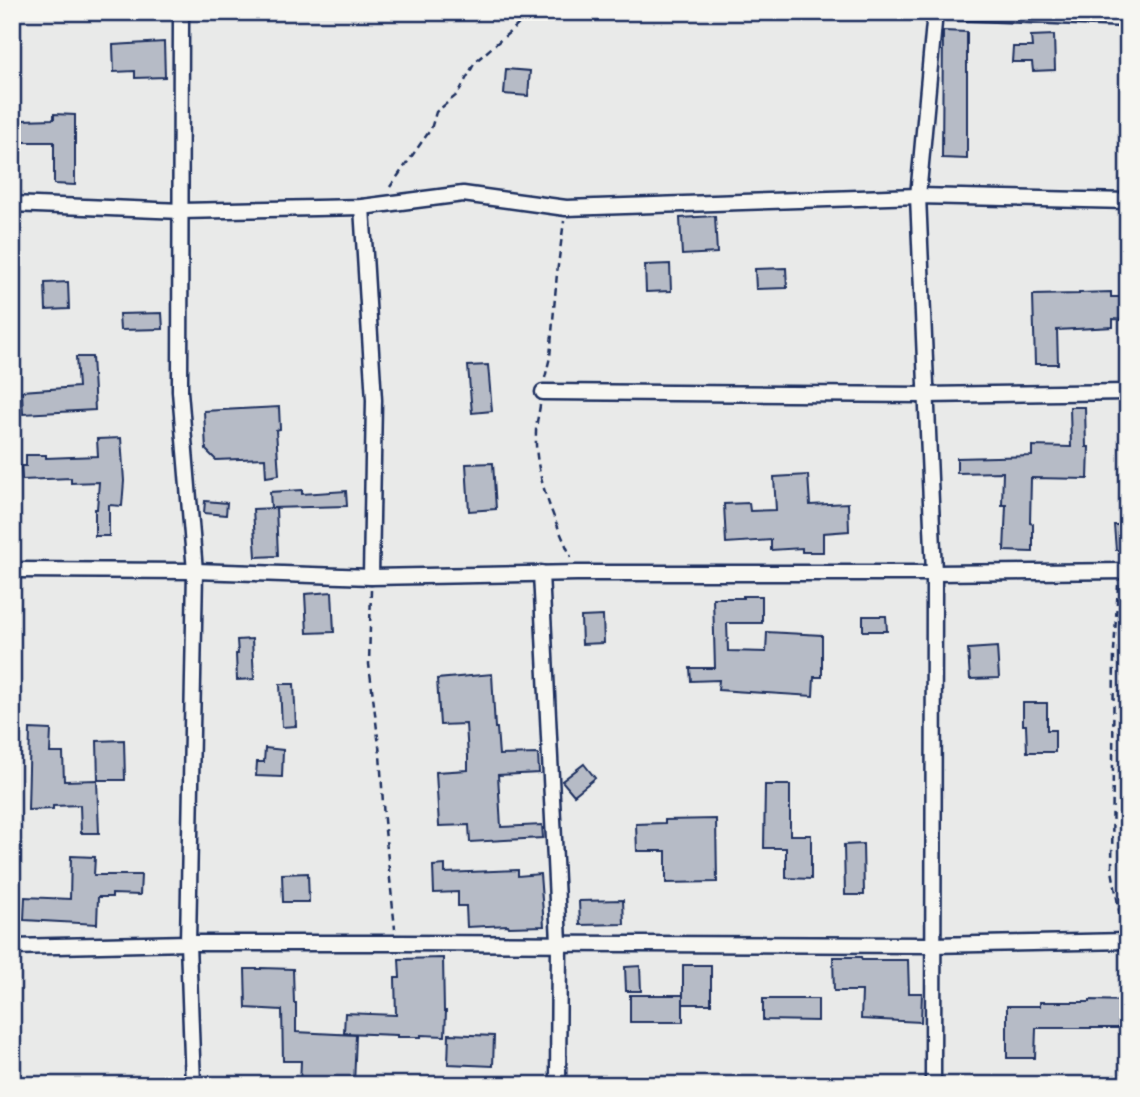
<svg xmlns="http://www.w3.org/2000/svg" width="1140" height="1097" font-family="'Comic Neue',sans-serif">
<style>
.building{fill:#b6bbc6;stroke:#1b2f5e;stroke-width:2}
.lines{fill:none;stroke-linecap:round;stroke-linejoin:round}
.minor-casing{stroke:#1b2f5e;stroke-width:19}
.path{stroke:#1b2f5e;stroke-width:2.5;stroke-dasharray:7 5;stroke-linecap:butt}
.minor{stroke:#f6f6f2;stroke-width:14}
</style>
<rect width="100%" height="100%" fill="#e9eae9"/>
<filter id="ink" filterUnits="userSpaceOnUse"><feTurbulence type="fractalNoise" baseFrequency=".0143" numOctaves="2"/><feDisplacementMap in="SourceGraphic" scale="14" xChannelSelector="R" yChannelSelector="G"/><feConvolveMatrix kernelMatrix="1 2 1 2 8 2 1 2 1" color-interpolation-filters="sRGB"/></filter>
<g filter="url(#ink)">
<g class="building">
<polygon points="943,31 967,32 967,159 942,158"/>
<polygon points="1054,35 1055,70 1033,71 1032,62 1012,62 1013,47 1032,47 1031,36"/>
<polygon points="164,42 165,77 135,78 135,71 114,72 113,45"/>
<polygon points="506,69 530,71 528,96 504,94"/>
<polygon points="54,114 75,115 75,185 54,184 54,142 23,142 22,120 54,119"/>
<polygon points="715,216 717,253 682,255 680,218"/>
<polygon points="670,264 671,291 646,292 645,265"/>
<polygon points="786,268 787,288 756,289 755,269"/>
<polygon points="68,282 69,309 46,310 45,283"/>
<polygon points="1111,292 1111,297 1128,297 1128,320 1113,319 1113,327 1057,330 1058,364 1035,364 1033,295 1079,294 1079,293"/>
<polygon points="162,313 163,329 120,330 119,314"/>
<polygon points="76,357 92,357 95,410 23,414 22,391 78,387"/>
<polygon points="488,365 492,411 472,413 468,366"/>
<polygon points="279,407 280,429 276,430 279,475 266,477 265,458 216,460 206,450 204,411"/>
<polygon points="1070,407 1085,407 1086,447 1089,447 1088,479 1031,478 1030,523 1033,524 1033,552 1004,551 1006,505 1002,505 1003,472 957,473 957,458 1032,456 1032,446 1071,447"/>
<polygon points="121,438 124,481 122,506 109,505 109,536 95,536 95,509 97,509 99,482 71,483 71,478 22,480 21,466 26,466 26,455 46,455 46,458 98,456 97,439"/>
<polygon points="493,463 496,509 469,511 466,464"/>
<polygon points="808,475 810,505 848,503 849,531 823,533 823,552 802,552 802,548 771,550 771,540 726,543 724,504 749,503 750,511 776,510 774,477"/>
<polygon points="302,490 302,494 346,491 347,506 271,508 270,492"/>
<polygon points="205,501 227,503 226,515 204,513"/>
<polygon points="276,508 278,556 256,557 253,509"/>
<polygon points="1114,525 1128,525 1128,550 1116,550"/>
<polygon points="332,592 334,632 307,633 305,594"/>
<polygon points="743,596 762,596 762,623 727,623 728,651 766,652 767,632 822,635 822,677 814,677 813,696 718,690 719,680 691,681 690,668 715,668 713,598 743,598"/>
<polygon points="603,616 604,643 582,644 581,617"/>
<polygon points="863,616 886,616 887,631 863,631"/>
<polygon points="252,639 254,679 237,680 236,654 238,654 237,640"/>
<polygon points="997,647 999,678 970,679 968,649"/>
<polygon points="492,674 495,728 497,728 499,755 538,754 539,773 498,775 501,827 542,825 543,838 470,842 469,825 439,826 436,772 468,770 468,757 466,724 440,725 437,679"/>
<polygon points="280,684 294,684 296,726 282,727"/>
<polygon points="1023,703 1047,703 1047,730 1055,730 1055,752 1027,752 1026,725 1023,725"/>
<polygon points="30,729 51,730 50,753 63,753 64,781 97,780 99,833 81,833 80,805 53,806 53,809 28,810"/>
<polygon points="124,740 125,780 98,780 97,741"/>
<polygon points="265,748 283,750 282,777 256,776 257,762 264,762"/>
<polygon points="584,764 595,778 574,795 562,781"/>
<polygon points="765,785 790,785 790,835 811,835 811,879 786,878 786,848 764,848"/>
<polygon points="716,819 717,882 666,883 666,851 637,851 636,824 665,823 665,820"/>
<polygon points="863,844 864,895 845,895 844,845"/>
<polygon points="71,856 95,857 94,875 141,875 140,895 112,894 112,897 98,897 97,924 24,920 25,897 70,899"/>
<polygon points="445,865 445,873 518,870 518,876 540,874 544,926 509,927 508,925 467,927 466,906 458,906 458,892 434,893 433,866"/>
<polygon points="308,873 309,902 283,902 282,874"/>
<polygon points="623,900 624,924 580,925 579,901"/>
<polygon points="833,957 861,957 862,960 908,960 909,993 922,993 921,1022 861,1019 862,991 834,991"/>
<polygon points="443,958 444,1011 446,1011 445,1036 421,1035 421,1037 397,1037 397,1035 344,1033 345,1013 396,1015 395,978 400,978 399,959"/>
<rect x="683" y="965" width="28" height="39"/>
<polygon points="640,966 641,991 626,991 625,967"/>
<polygon points="261,968 293,969 294,1003 296,1003 296,1032 356,1035 354,1085 300,1085 301,1061 283,1061 282,1010 246,1008 245,969 261,969"/>
<rect x="630" y="995" width="53" height="27"/>
<polygon points="763,999 818,999 818,1021 763,1020"/>
<polygon points="1090,1000 1128,1001 1128,1028 1036,1028 1035,1058 1007,1058 1007,1006 1040,1006 1040,1002 1090,1002"/>
<polygon points="449,1034 494,1036 493,1066 448,1064"/>
</g>
<g class="lines">
<g class="minor-casing">
<g id="minor">
<polyline points="181,12 180,391 195,571 188,943 193,1085"/>
<polyline points="957,12 1128,19"/>
<polyline points="12,204 181,211 362,207 463,194 566,208 918,196 1128,201"/>
<polyline points="362,207 374,400 371,577"/>
<polyline points="543,392 926,395 1128,392"/>
<polyline points="12,570 195,571 371,577 577,573 934,573 1128,571"/>
<polyline points="541,573 559,942 558,1085"/>
<polyline points="12,947 188,943 396,943 933,945 1128,941"/>
<polyline points="933,1085 934,573 918,196 935,12"/>
</g>
</g>
<g class="path">
<polyline points="390,187 431,129 436,112 458,94 475,62 533,12"/>
<polyline points="545,378 550,357 557,273 564,221"/>
<path d="M540,405c-1,9 -4,18 -4,27 -2,44 18,86 35,125"/>
<polyline points="1118,585 1114,651 1112,870 1122,927"/>
<polyline points="371,590 369,664 380,754 384,820 395,929"/>
</g>
<use href="#minor" class="minor"/>
</g>
</g>
<rect width="1140" height="1097" fill="none" stroke="#f6f6f2" stroke-width="42"/>
<rect x="21" y="21" width="1098" height="1055" fill="none" stroke="#1b2f5e" stroke-width="2.5" filter="url(#ink)"/>
</svg>
